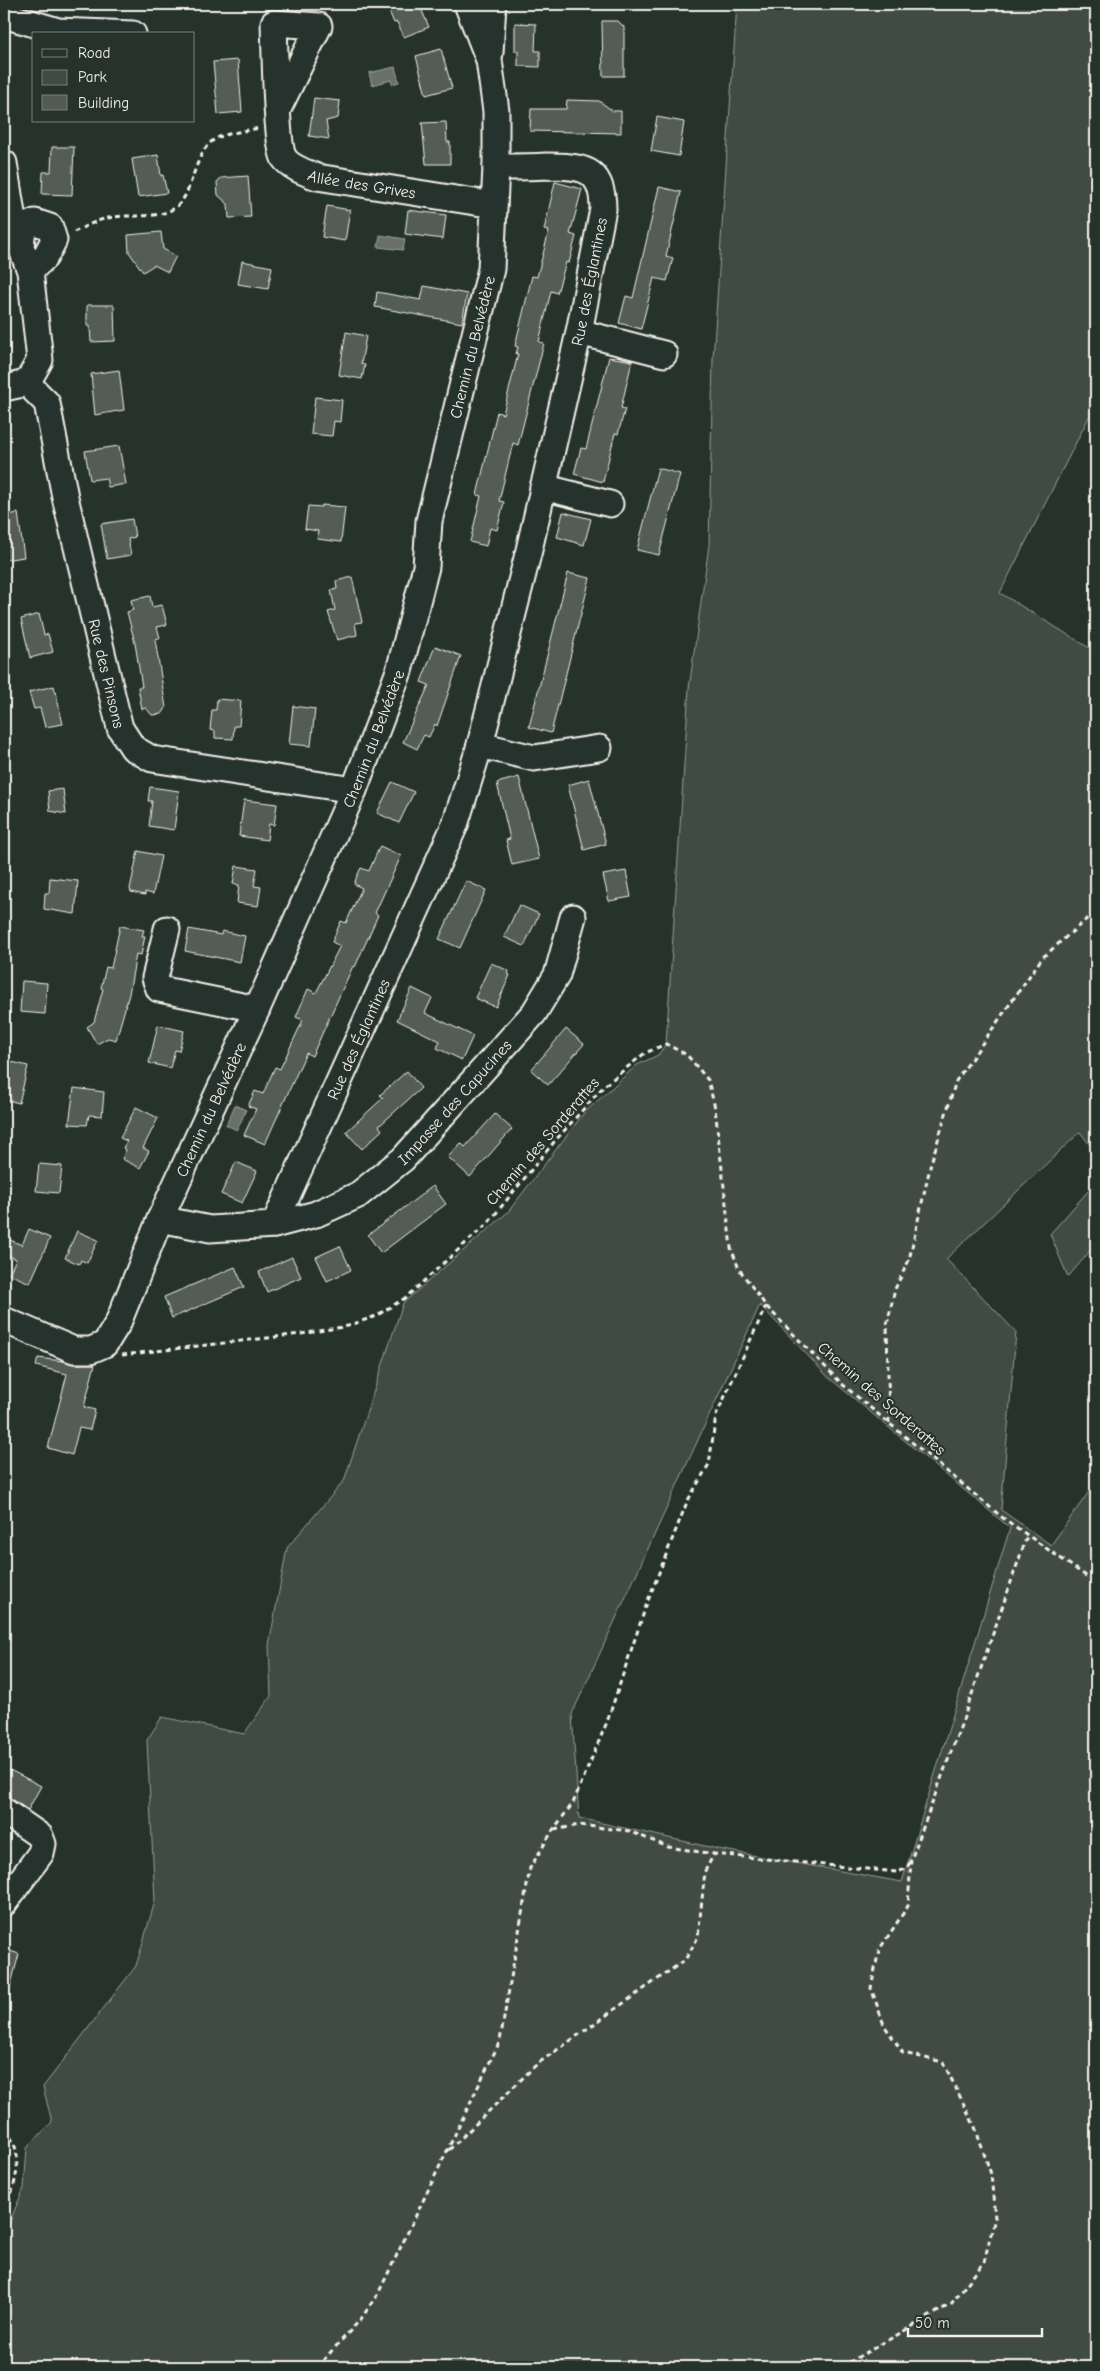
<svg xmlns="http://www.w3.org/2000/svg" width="1100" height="2371" font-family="'Comic Neue',sans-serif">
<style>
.green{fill:#414b45;stroke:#9a9e96;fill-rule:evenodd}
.water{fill:#676f68;stroke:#9fa39b}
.building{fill:#525c55;stroke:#f4f1e8}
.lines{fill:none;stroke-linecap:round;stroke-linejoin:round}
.minor-casing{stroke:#f4f1e8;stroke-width:29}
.path{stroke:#f4f1e8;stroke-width:3;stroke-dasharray:5 4;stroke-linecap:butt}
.minor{stroke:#26332d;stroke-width:25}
.labels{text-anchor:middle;stroke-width:4;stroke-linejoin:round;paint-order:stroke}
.street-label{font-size:16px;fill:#f4f1e8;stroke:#26332d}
</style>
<rect width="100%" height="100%" fill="#26332d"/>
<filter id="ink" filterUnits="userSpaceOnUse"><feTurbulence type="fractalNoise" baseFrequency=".02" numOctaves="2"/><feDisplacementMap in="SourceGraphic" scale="10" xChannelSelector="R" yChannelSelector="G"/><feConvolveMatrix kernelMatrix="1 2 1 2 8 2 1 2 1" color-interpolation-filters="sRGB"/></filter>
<g filter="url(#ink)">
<g class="green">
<path d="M737,4h359v399l-96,190 96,59v501l-16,-21 -134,127 70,73 -15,178 50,35 45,-63v885h-1092v-132l20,-47 3,-40 25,-26 -9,-35 93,-121 19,-65 -8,-161 15,-23 82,17 27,-38 -2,-51 18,-97 57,-67 59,-178 105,-91 76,-99 53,-48 21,-10 8,-11 23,-356 20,-143 4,-186zM760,1305l68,72 182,151 -108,354 -184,-33 -139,-31 -7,-104z"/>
<polygon points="1096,1182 1096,1244 1068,1277 1050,1234"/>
</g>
<g class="water">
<polygon points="395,67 399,82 392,84 391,80 372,85 369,73"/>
<polygon points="380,235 405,239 403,250 378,247"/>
<polygon points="235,1105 246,1110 237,1130 226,1125"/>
</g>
<g class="building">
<polygon points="386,4 419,4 429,27 404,37 397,22 394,23"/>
<polygon points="602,21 618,21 624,27 624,76 603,76"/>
<polygon points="515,23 536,24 535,51 540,51 540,67 518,66 518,51 515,51"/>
<polygon points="441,49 452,88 426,95 416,56"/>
<polygon points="238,60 242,112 218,114 213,62"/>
<polygon points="314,98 340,101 338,118 326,121 329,139 309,136"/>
<polygon points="567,100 599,101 613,111 621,111 621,133 530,131 531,109 566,109"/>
<polygon points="657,117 684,122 679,156 651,151"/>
<polygon points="446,122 447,142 450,142 450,164 426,164 422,123"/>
<polygon points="52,147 74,147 72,195 42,194 43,172 51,172"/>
<polygon points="158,155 161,176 163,175 167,193 138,197 132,159"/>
<polygon points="248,176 251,217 229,218 228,204 218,195 217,182 221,178"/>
<polygon points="555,182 582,189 570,234 576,236 569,263 566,262 557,293 551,291 539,342 544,343 518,445 513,443 499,501 504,502 497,530 490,528 486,546 470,542 481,496 477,495 497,412 503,414 518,354 516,354 518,347 515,346 532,276 537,277 549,231 544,230"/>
<polygon points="659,187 681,192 666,256 673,258 667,281 654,278 641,329 619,323 626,296 633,298"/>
<polygon points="327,206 350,210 345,241 322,237"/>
<polygon points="408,210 446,215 443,239 405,234"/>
<polygon points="161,232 163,249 176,256 168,272 154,265 143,272 129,252 128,235"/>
<polygon points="242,261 272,267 268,289 238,284"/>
<polygon points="424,286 467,294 462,323 375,307 377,292 421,300"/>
<polygon points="87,305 114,305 115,341 91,342 90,326 87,326"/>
<polygon points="346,332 366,336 361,364 365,365 362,379 339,375"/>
<polygon points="609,357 632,361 621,408 625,409 618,434 615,433 603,482 574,474 581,448 586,449"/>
<polygon points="119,370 124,410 95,415 91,374"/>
<polygon points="315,397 342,400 340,422 334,421 332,436 311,434"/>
<polygon points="119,446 126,484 108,487 106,478 90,480 85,451"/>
<polygon points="658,468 680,474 659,555 637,550"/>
<polygon points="322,505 345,507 341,542 317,539 318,531 305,529 308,506 321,507"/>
<polygon points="563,512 591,519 584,545 557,537"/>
<polygon points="18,513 24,557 4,560 4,516"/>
<polygon points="132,519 135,537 128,539 131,555 107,559 101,524"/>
<polygon points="568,573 590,578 551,733 529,727"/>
<polygon points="352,577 362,622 355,623 357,635 337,640 328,612 335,610 331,590 337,589 336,581"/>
<polygon points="150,596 152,607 162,605 167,625 157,627 160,638 155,639 166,708 162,714 152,715 146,708 142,709 138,687 142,687 135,643 127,612 133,610 131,600"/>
<polygon points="39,614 44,635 48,634 53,652 30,658 21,619"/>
<polygon points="435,646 461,656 437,726 435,724 429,737 424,735 417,749 403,742 429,685 421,682"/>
<polygon points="54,686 63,724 45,727 40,708 34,709 29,692"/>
<polygon points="217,699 241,701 239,726 234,726 233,739 215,738 215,731 210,730 212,710 216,710"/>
<polygon points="293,706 315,709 311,746 289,744"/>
<polygon points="519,777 539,859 512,865 506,840 510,839 497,783"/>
<polygon points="589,779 606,844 584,850 568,785"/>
<polygon points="392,782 414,792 399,823 377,813"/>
<polygon points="150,787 179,791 174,830 149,826 152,801 148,801"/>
<polygon points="63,789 66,814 50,811 48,791"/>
<polygon points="244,800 277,804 274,825 269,824 267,840 239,836"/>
<polygon points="380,846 401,856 375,913 378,915 355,967 353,966 312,1056 306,1053 265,1144 244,1135 256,1109 248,1106 255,1091 263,1094 275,1067 280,1069 303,1020 296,1017 308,989 316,993 340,946 332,942 341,921 346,923 362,888 354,884 357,876 361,868 369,871"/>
<polygon points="138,851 161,856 153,894 145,892 145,895 131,892 130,889"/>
<polygon points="236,866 257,869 254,886 261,887 258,906 237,903 239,885 233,884"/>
<polygon points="626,871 631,897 609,901 603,875"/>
<polygon points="50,878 78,881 75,914 44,909 45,893 49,893"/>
<polygon points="466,881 486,890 460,948 439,939"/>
<polygon points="519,905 539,914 524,946 504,937"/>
<polygon points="120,926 144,930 142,936 145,936 141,955 136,954 129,994 116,1040 108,1038 97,1044 87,1027 94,1022 103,989 101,988 106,967 111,968"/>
<polygon points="189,929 221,935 222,931 245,936 240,962 185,951"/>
<polygon points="491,963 509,971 508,974 510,975 496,1007 475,998"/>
<polygon points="22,981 47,983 45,1014 20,1012"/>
<polygon points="412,988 432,998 425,1013 473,1036 462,1060 437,1048 440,1041 397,1020"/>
<polygon points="158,1025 184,1031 179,1051 175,1050 170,1068 149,1063"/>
<polygon points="566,1029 584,1044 548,1085 531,1070"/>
<polygon points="4,1060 28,1066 19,1103 4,1099"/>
<polygon points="407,1071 421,1088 379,1126 382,1130 362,1149 346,1132 383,1098 380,1095"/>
<polygon points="74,1088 104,1092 102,1116 89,1115 87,1125 69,1124"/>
<polygon points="136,1107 158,1118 143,1148 149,1151 140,1168 122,1159 126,1150 123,1148 127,1141 120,1138"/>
<polygon points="495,1114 512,1129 470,1177 448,1157 461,1143 465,1147"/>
<polygon points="236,1162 257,1171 242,1203 221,1194"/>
<polygon points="39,1164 62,1166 59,1193 36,1191"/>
<polygon points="433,1186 446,1204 381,1253 368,1235"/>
<polygon points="29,1229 50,1238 30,1283 9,1274 16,1259 4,1253 10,1240 22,1245"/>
<polygon points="77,1231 98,1240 87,1263 81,1260 79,1264 65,1258"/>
<polygon points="340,1246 351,1270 327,1281 316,1257"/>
<polygon points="292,1257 301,1277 267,1292 259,1272"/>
<polygon points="235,1267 244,1287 172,1318 164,1297"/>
<polygon points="38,1358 62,1361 74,1364 95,1364 84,1407 95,1410 90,1430 79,1428 72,1455 48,1448 67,1374 36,1366"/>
<polygon points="4,1767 41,1786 28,1810 12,1799 4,1797"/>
<polygon points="4,1949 19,1954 8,1995 4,1995"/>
</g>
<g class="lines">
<g class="minor-casing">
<g id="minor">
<polyline points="4,15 58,31 133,34"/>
<polyline points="490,53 493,4"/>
<path id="s1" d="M279,107l40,-81 -45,-3c1,23 2,121 10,135 7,10 23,15 33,19l177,28"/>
<polyline points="4,163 13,220 23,227"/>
<polyline points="579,332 664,354"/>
<polyline points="27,383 40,360 30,271 45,257 54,240 50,227 35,222 23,227 21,247 30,271"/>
<path id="s2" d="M4,388l23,-5 20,20 18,94 55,231 13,20 19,11 202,31"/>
<polyline points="543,487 610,504"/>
<polyline points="480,745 534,758 599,748"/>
<polyline points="167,929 155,978 159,989 257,1009"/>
<path id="s3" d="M160,1219l50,10 64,-4 181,-400 25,-80 49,-195 50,-218 24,-123c0,-42 -21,-43 -57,-43 -16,1 -33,1 -50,1"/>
<path id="s4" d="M274,1225l42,-11 42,-19 45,-36 131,-146 23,-38 16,-58"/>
<path id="s5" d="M4,1320l70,30h17l14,-6 13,-21 42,-104 97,-210 97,-219 45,-119 27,-104 3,-46 62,-252 5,-102v-56l-7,-51 -22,-56"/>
<polyline points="4,1811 40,1836 43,1844 41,1853 4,1903"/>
</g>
</g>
<g class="path">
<path d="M74,232c12,-6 25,-13 39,-15 21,-3 45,3 63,-10 6,-4 12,-16 14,-23 17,-49 19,-47 70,-56"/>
<polyline points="122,1355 301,1334 348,1326 376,1316 405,1298 488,1223 554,1142 604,1086 645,1053 666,1044 687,1055 708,1080 715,1108 731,1248 739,1269 766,1306 842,1384 1003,1518 1096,1583"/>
<polyline points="889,1423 887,1325 895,1289 909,1260 931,1163 956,1081 1042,958 1096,911"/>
<polyline points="554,1830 579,1825 629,1831 668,1847 714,1854"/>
<path d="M4,2130c24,21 10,59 0,83"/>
<polyline points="449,2150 537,2064 685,1960 698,1937 705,1871 714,1854 897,1872 906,1869 911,1861"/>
<polyline points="317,2367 361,2319 379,2292 500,2041 530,1868 553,1830 573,1803 607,1722 647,1603 687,1502 709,1464 716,1416 766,1306"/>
<polyline points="841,2367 951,2304 984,2262 995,2218 991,2174 975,2127 943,2062 903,2053 884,2025 871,1988 879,1950 908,1906 911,1860 964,1717 1027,1536"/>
</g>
<use href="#minor" class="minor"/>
</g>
</g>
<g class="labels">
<g class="street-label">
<text dy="6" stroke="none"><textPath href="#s1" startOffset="355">Allée des Grives</textPath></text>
<text dy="6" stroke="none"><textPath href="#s3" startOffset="1114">Rue des Églantines</textPath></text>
<text dy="6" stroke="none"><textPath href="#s5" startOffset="1176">Chemin du Belvédère</textPath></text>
<text dy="6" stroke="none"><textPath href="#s2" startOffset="329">Rue des Pinsons</textPath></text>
<text dy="6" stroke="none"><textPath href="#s5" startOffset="771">Chemin du Belvédère</textPath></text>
<text dy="6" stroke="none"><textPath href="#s3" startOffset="319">Rue des Églantines</textPath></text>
<text dy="6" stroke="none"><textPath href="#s4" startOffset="224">Impasse des Capucines</textPath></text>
<text dy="6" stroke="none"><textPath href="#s5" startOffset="366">Chemin du Belvédère</textPath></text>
<text transform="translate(542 1141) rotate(-49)" y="6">Chemin des Sorderattes</text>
<text transform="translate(882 1398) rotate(41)" y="6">Chemin des Sorderattes</text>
</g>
</g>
<rect width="1100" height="2371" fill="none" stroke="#26332d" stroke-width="20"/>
<rect x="10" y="10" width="1080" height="2351" fill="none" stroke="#f4f1e8" stroke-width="2" filter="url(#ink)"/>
<rect x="32" y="32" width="162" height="90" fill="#26332d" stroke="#787f78"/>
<rect x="42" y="49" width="25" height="8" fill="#26332d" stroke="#787f78"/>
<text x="78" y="58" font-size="15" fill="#f4f1e8">Road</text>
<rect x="42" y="70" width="25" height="15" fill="#414b45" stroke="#787f78"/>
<text x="78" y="82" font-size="15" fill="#f4f1e8">Park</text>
<rect x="42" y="95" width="25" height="15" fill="#525c55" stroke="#787f78"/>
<text x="78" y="108" font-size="15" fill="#f4f1e8">Building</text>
<path d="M908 2328v8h134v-8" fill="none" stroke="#f4f1e8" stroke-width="2.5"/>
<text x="915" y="2328" font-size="15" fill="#f4f1e8" stroke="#26332d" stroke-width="4" paint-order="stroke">50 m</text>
</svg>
